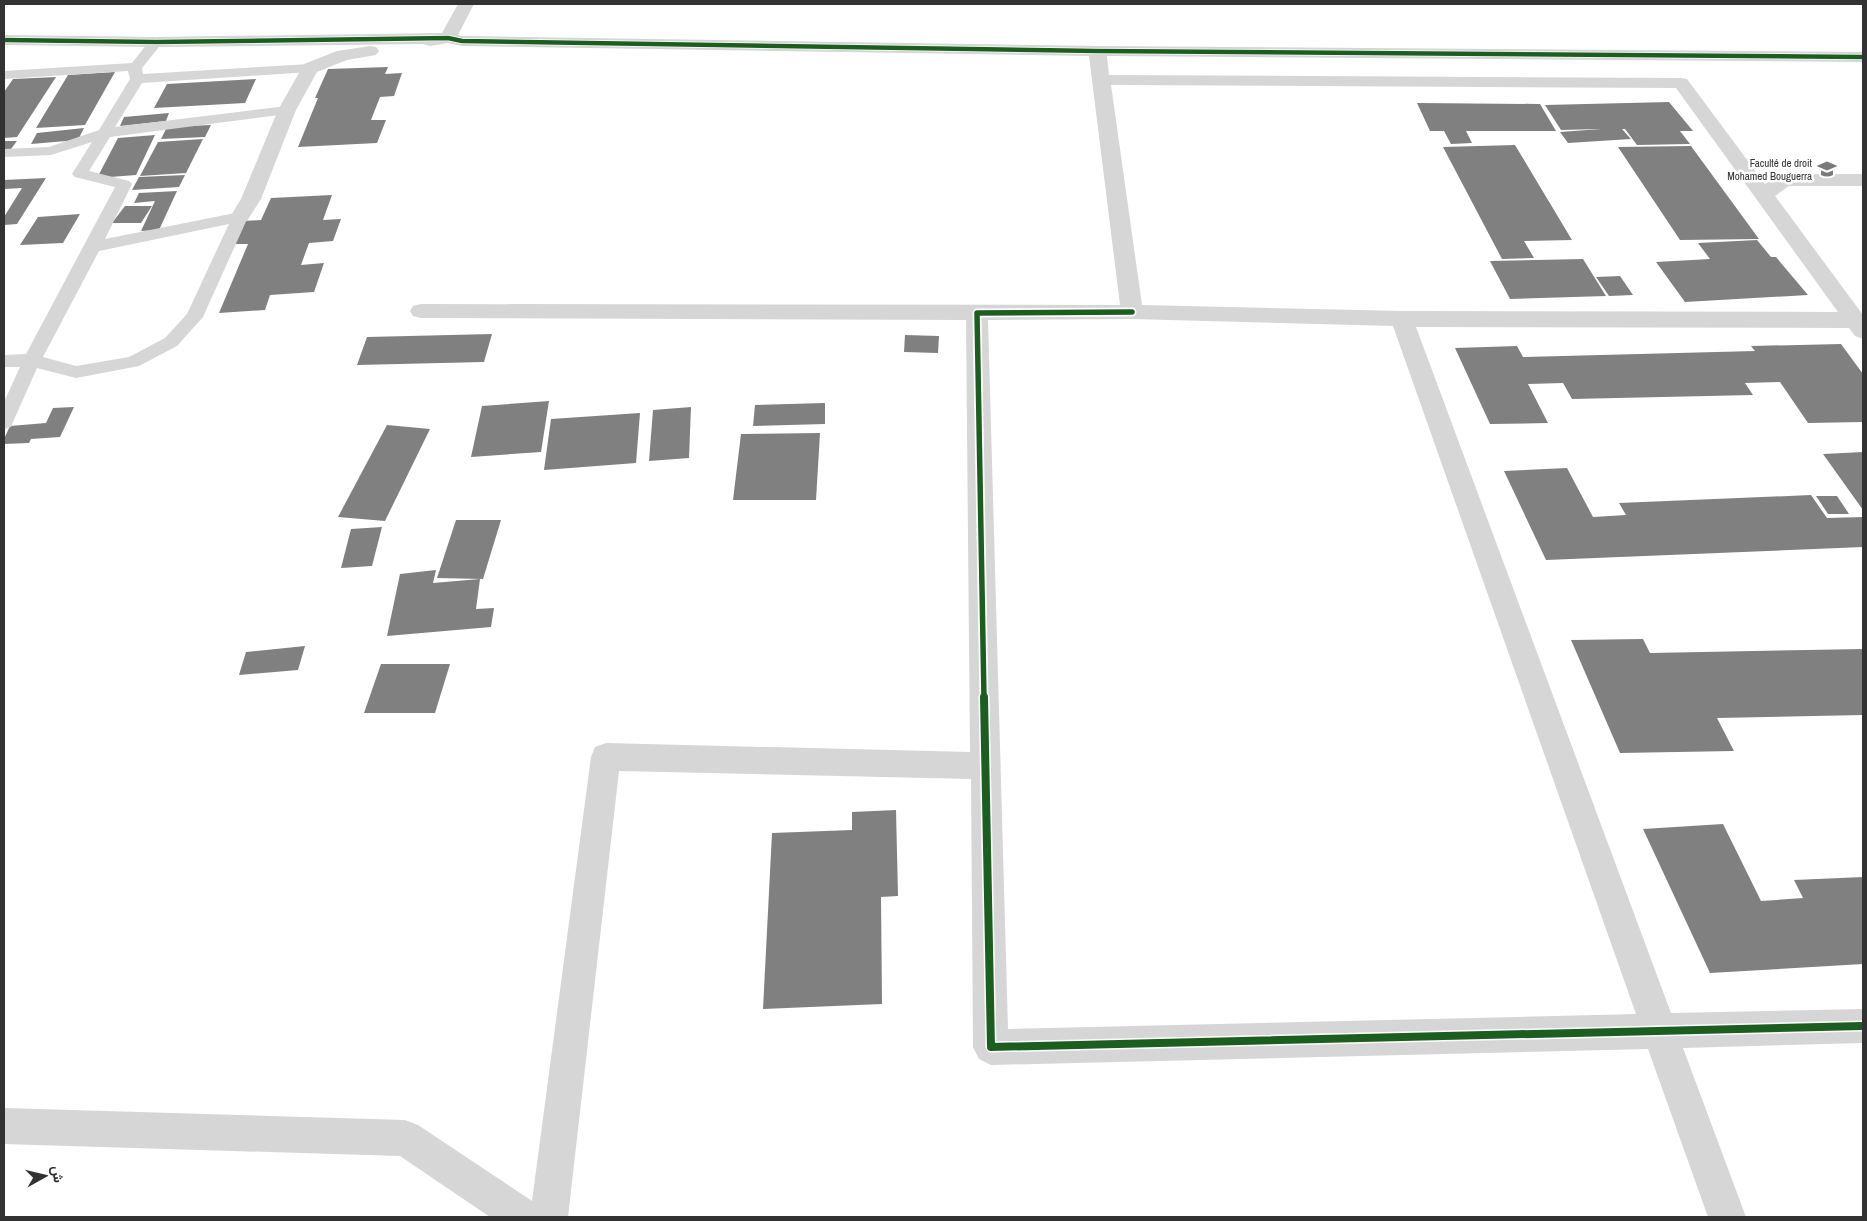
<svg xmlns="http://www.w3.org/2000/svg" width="1867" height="1221" font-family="'Archivo Narrow',Vazirmatn,sans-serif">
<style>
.building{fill:#808080}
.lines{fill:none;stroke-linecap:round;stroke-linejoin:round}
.service{fill:#d6d6d6;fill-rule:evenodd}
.minor{fill:#d6d6d6;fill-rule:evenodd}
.cycleway-far2-casing{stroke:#fff;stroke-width:6}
.cycleway-far1-casing{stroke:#fff;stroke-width:9}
.cycleway-casing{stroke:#fff;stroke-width:11}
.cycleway-far2{stroke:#1b5e20;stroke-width:4.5}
.cycleway-far1{stroke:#1b5e20;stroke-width:5.5}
.cycleway{stroke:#1b5e20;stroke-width:8}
.labels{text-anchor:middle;stroke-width:5;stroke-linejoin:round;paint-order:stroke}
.far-poi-label{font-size:11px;fill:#323232;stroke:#fff;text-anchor:end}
</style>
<rect width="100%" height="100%" fill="#fff"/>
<g class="building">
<polygon points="388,67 385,74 402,73 394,96 380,97 371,120 386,120 377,143 298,147 318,98 315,98 328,69"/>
<polygon points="115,72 85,125 36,128 68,75"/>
<polygon points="56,77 17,137 4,138 4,92 13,79"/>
<polygon points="256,79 245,103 154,108 167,84"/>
<polygon points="1669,102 1693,131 1680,131 1690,144 1637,145 1625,129 1622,129 1631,139 1568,143 1560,132 1601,129 1561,130 1545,105"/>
<polygon points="1417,103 1540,104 1556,131 1466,131 1472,143 1451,144 1444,131 1430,131"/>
<polygon points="169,113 166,121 120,126 124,117"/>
<polygon points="211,125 205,137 161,139 167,127"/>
<polygon points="84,128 78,140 31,144 37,133"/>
<polygon points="155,135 136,175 97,178 118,138"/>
<polygon points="203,139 186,173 140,176 158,142"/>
<polygon points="4,141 17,141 11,149 4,149"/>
<polygon points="1515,145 1572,240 1524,241 1534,258 1502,259 1443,147"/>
<polygon points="1691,146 1759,239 1680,240 1618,147"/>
<polygon points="185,175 179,187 132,190 139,177"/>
<polygon points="46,178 17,224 4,225 4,217 22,188 4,189 4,180"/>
<polygon points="177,191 159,230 141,231 155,201 134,203 139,193"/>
<polygon points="332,195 323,220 341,219 333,241 309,243 301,265 324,263 314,292 270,295 265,310 219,313 248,244 234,244 243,221 261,220 271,198"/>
<polygon points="125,206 152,206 141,223 112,223"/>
<polygon points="80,214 63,243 20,245 38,217"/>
<polygon points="1757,240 1771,257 1776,257 1808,295 1685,302 1656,262 1710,259 1698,243"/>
<polygon points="1583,259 1606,296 1510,299 1490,261"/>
<polygon points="1620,276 1633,295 1609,296 1596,277"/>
<polygon points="492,334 484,362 357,365 367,337"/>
<polygon points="905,335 939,336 938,353 904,352"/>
<polygon points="1841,344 1863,374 1863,422 1808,423 1780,382 1745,383 1753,395 1572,399 1563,383 1528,384 1548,423 1490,424 1455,348 1517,346 1523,357 1755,351 1751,346"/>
<polygon points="549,401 541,452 471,457 482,406"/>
<polygon points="825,403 825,424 753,426 755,405"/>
<polygon points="74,407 60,437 31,439 29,443 4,444 4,439 10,426 46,423 53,408"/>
<polygon points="691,407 689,458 649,461 653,410"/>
<polygon points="640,413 636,463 544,470 551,419"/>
<polygon points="387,425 430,429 385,521 338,517"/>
<polygon points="820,433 816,500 733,500 741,434"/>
<polygon points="1863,452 1863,510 1823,454"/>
<polygon points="1567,468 1593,517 1626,515 1619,503 1811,495 1827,518 1863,517 1863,547 1546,560 1504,471"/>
<polygon points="1816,496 1837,496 1849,514 1828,514"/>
<polygon points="456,520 501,520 483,579 437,578"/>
<polygon points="382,527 372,566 341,568 351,529"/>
<polygon points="436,570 433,583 480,579 476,609 494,608 491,627 387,636 400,574"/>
<polygon points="1643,639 1650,653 1863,649 1863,715 1717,718 1734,751 1620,753 1571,640"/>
<polygon points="305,646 298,670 239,675 246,652"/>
<polygon points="381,664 450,664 435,713 364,713"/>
<polygon points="896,810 898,896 881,897 882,1004 763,1009 772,833 852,830 852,812"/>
<polygon points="1723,824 1761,901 1803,898 1794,880 1863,877 1863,964 1710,973 1643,829"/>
</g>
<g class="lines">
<path class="service" d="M156,38l7,4 -21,26 1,6 167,-10 7,4 -7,4 -168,11 -27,44 172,-21 5,1 2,3 -2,3 -5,1 -177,23 -21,34 40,10 3,3 -27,55 135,-27 6,2 2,3 -45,100 -26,29 -38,20 -63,12 -39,-10 -24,54 -2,5 -7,2v-27l16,-35h-16v-12l22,-1 89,-167 -40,-10 -3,-3 20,-32 -41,13 -47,2v-8l45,-2 50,-17 31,-51 -2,-8 -124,8v-8l128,-8 19,-24zM229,224l-42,90 -22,24 -36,19 -53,9 -33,-9 56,-106z"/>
<g class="minor">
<path d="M458,4h16l-16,31 4,1 635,10 766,6v10l-756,-6 2,19 572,3 6,1 78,105 12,-8 7,-2h79v12h-74l-14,10 88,119v24l-8,-3 -6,-8 -433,-1 255,686 192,-4v34l-180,5 63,169h-38l-60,-168 -657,16 -12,-6 -6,-12 -2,-268 -352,-8 -51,446h-78l-90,-61 -396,-12v-36l401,12 13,5 114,76 59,-444 4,-10 11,-4 364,9 -4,-432 -545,-2 -8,-2 -3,-5 3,-5 8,-2 699,1 -31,-249 -627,-10 -14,-3 -18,3 -7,-2 -267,3 -152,-2v-10l152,2 286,-4zM1111,85l565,3 162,224 -436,-1 -260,-6zM1132,319l261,7 243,688 -628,15 -20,-709z"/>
<polygon points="370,46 376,47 379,51 376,55 347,60 317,72 296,110 261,199 247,221 240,223 233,221 230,217 241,199 278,110 304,64 337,51"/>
</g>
<g class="cycleway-far2-casing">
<polyline id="cycleway-far2" points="4,40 156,42 448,38 462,41 1097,51 1863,57"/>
</g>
<g class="cycleway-far1-casing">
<polyline id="cycleway-far1" points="984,698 977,313 1132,312"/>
</g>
<g class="cycleway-casing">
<polyline id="cycleway" points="984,697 991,1047 1863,1026"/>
</g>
<use href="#cycleway-far2" class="cycleway-far2"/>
<use href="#cycleway-far1" class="cycleway-far1"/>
<use href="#cycleway" class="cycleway"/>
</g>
<defs>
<g id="university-bare" transform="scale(1.5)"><path d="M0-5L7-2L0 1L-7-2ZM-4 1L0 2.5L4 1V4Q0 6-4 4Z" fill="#7a7a7a" stroke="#fff" stroke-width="2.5" paint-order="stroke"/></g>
</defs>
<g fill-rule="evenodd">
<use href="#university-bare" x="1827" y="169"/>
</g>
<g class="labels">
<g class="far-poi-label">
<text x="1812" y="167">Faculté de droit<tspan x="1812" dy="13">Mohamed Bouguerra</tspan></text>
</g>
</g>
<rect width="1867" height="1221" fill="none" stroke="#323232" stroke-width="10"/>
<g transform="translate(45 1176) rotate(82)" stroke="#ffffff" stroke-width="4" paint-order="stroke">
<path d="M0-4L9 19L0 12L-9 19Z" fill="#323232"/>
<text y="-8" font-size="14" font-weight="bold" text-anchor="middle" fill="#323232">ش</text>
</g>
</svg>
